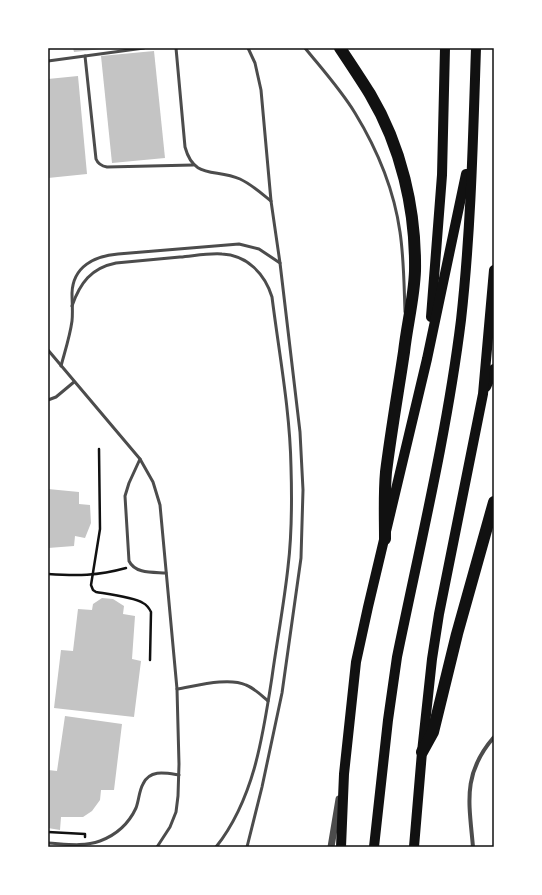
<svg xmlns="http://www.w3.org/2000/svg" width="542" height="895" font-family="'Source Sans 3',sans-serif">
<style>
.building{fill:#c4c4c4}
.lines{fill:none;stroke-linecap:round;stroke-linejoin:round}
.path{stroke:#111;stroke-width:2.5}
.service{stroke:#4c4c4c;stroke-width:3}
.minor{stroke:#4c4c4c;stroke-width:4}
.tertiary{stroke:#4c4c4c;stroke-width:7}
.primary{stroke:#111;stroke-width:10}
.motorway{stroke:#111;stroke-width:12}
.neatline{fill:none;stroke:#111;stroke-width:1.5}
</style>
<rect width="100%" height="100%" fill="#fff"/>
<g class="building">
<polygon points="73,48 101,48 102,49 74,52"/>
<polygon points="154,51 165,158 112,163 101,56"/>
<polygon points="78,76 87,174 48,178 48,79"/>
<polygon points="48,489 79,492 79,504 90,505 91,523 85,538 75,536 74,546 48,548"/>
<polygon points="102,598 113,599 124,606 123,614 135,616 132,659 141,661 134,717 54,708 61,650 73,651 78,609 92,610 93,604"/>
<polygon points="65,716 122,724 114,790 101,790 100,800 92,811 83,817 61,817 60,830 48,828 48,770 57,771"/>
</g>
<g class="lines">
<g class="path">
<path d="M99,449l1,80 -9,56 2,5 3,2c12,2 37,5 47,11 4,2 6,5 8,9l-1,48"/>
<path d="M48,574c29,2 49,2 78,-6"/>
<polyline points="48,832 85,834 85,837"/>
</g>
<g class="service">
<path d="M176,48l9,99c9,33 30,21 55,32 11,5 21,14 31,22"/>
<path d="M305,48c17,21 36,42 50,65 22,36 39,77 45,119 4,27 4,53 5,80"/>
<path d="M85,56l11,103c2,5 5,7 11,8l86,-2"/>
<polyline points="48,61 144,48"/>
<path d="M72,306c8,-23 19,-38 44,-43 21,-2 42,-4 64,-6 13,-1 28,-4 42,-3 25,1 43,20 50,43 7,56 18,113 19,170 1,33 1,67 -3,100 -4,37 -11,74 -16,110 -9,59 -18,122 -56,170"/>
<polyline points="48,350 140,459 153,482 160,505 177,689 179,764 178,796 176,812 170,827 157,847"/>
<path d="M61,366c4,-15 9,-30 11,-45 1,-9 0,-19 0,-28 1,-27 23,-37 46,-39l121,-10 20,5 21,14"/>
<polyline points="48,400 56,397 74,382"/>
<path d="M140,459l-11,24 -4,13 4,65c6,13 25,11 37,12"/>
<path d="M177,689c19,-3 51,-12 69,-4 8,3 15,10 22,16"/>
<path d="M48,843c18,1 35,4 52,-2 16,-6 29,-18 36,-33 3,-8 3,-17 7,-24 7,-15 23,-11 36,-9"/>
<polyline points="247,847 262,787 282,693 301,558 303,490 300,432 280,263 271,201 261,90 255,63 248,48"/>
</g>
<path class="minor" d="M473,847c-4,-45 -11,-73 21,-110"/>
<polyline class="tertiary" points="331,847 339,799"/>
<g class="primary">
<polyline points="431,317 442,175 445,48"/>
<polyline points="486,387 494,369"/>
<polyline points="341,847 344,774 356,662 368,607 427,359 466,174"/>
<path d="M374,847l14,-127 9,-63c23,-112 50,-224 64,-337 10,-90 12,-181 15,-272"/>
<polyline points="414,847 422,752 432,659 439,614 483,394 494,270"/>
</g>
<g class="motorway">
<path d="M340,48c10,15 20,30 30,46 31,52 46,115 45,177 -1,27 -8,54 -11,81 -6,40 -13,80 -18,120 -2,22 -1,44 -1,67"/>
<polyline points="422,752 433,732 457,634 494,502"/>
</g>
</g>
<rect width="542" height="895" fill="none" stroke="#ffffff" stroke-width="98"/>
<rect x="49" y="49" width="444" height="797" class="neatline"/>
</svg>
